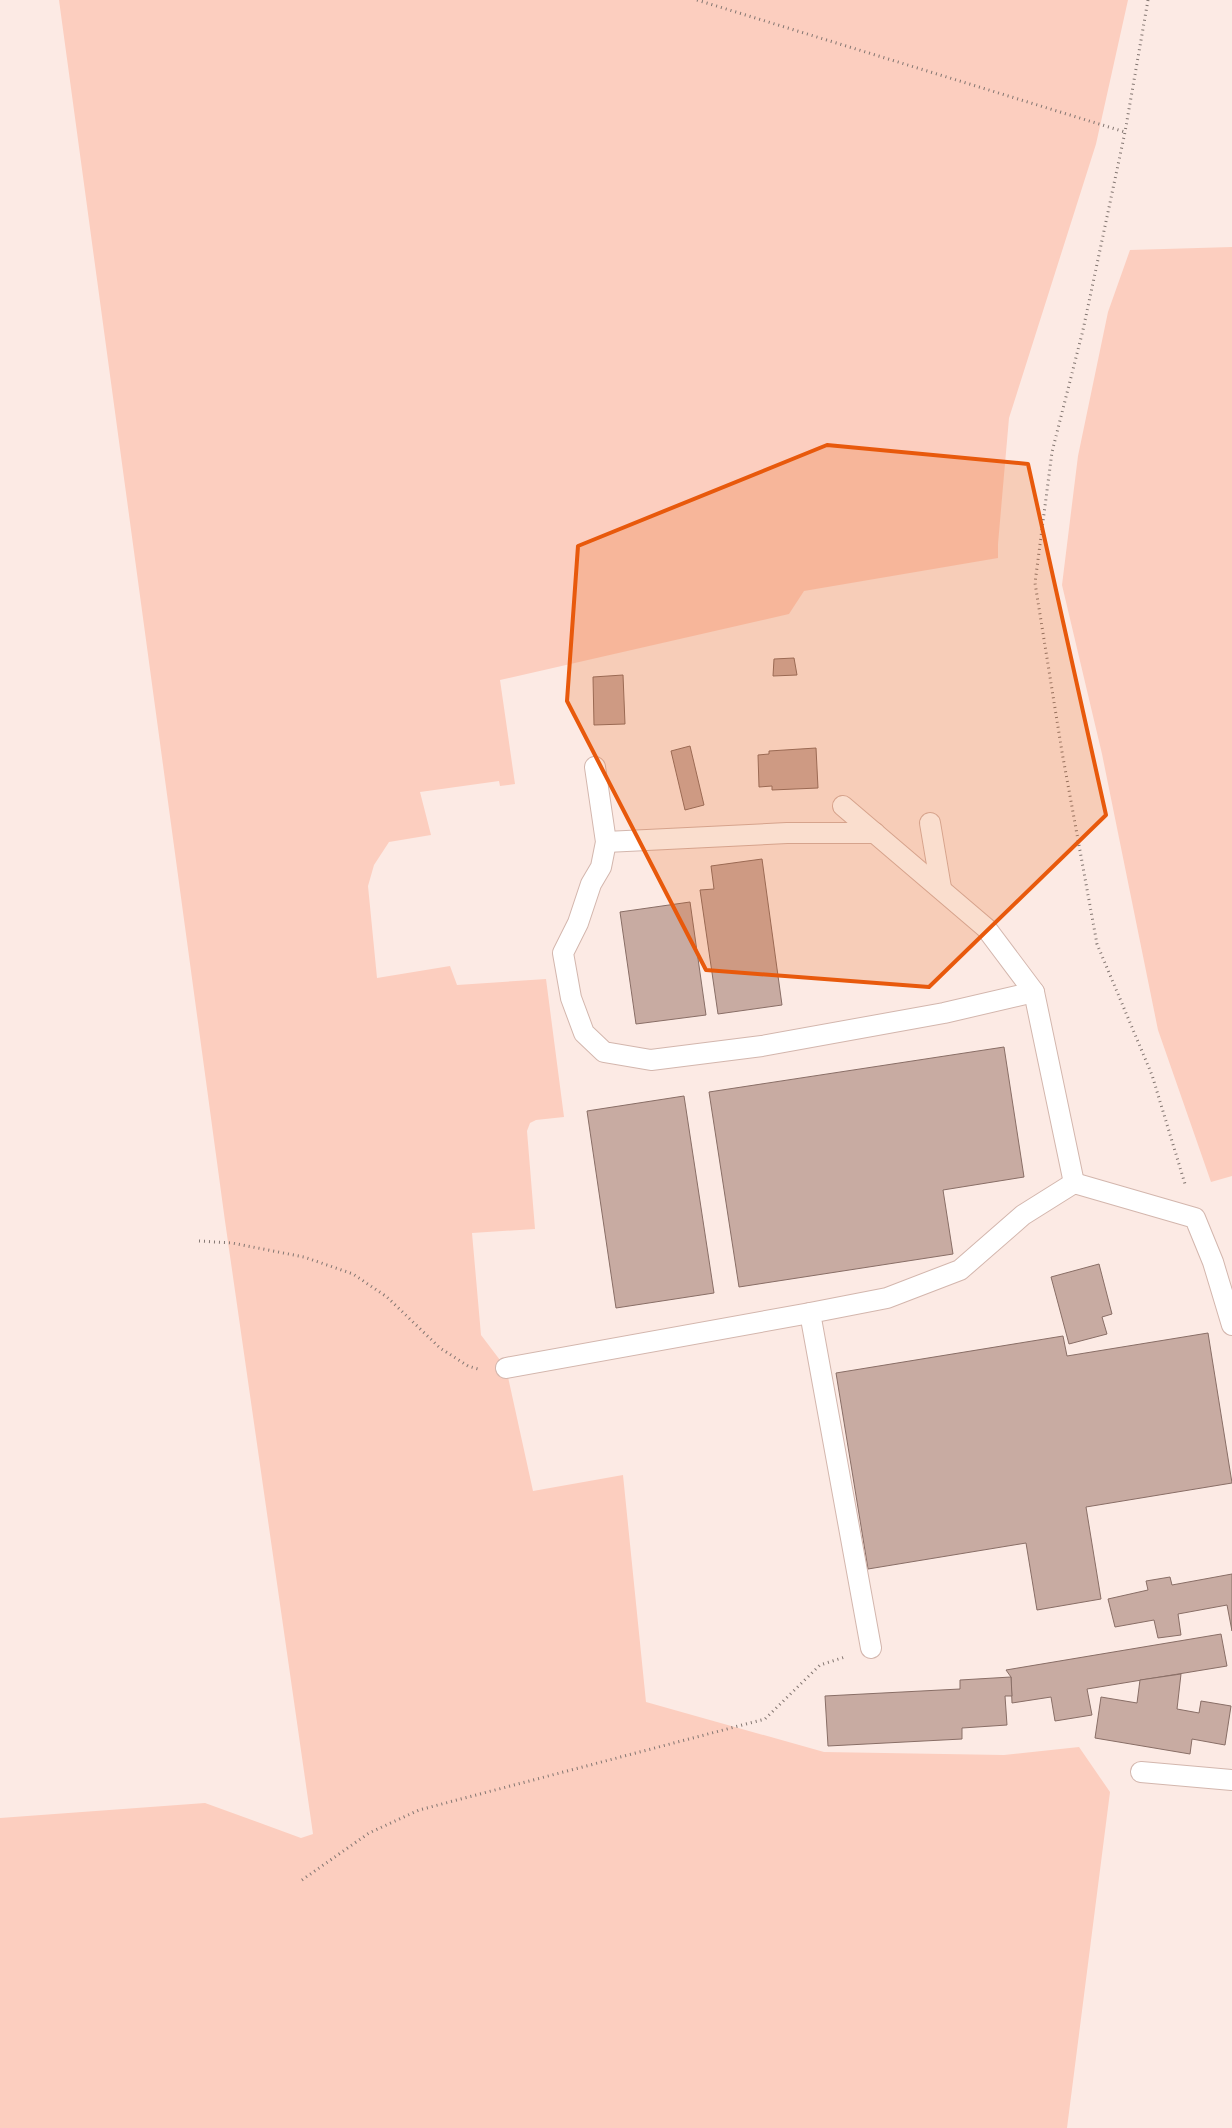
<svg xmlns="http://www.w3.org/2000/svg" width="1232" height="2128" font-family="'Golos Text',sans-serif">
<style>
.green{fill:#fccebf}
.building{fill:#c8aba2;stroke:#896e66}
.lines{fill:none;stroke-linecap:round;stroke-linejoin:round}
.service-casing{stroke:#d3b6ad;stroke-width:22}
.path{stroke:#837671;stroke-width:3;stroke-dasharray:1 4;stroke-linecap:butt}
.service{stroke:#fff;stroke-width:20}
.marked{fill:#e8590c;fill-opacity:0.2;stroke:#e8590c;stroke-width:4;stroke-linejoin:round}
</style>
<rect width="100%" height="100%" fill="#fceae4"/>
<g class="green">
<polygon points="59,0 1128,0 1096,144 1009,418 998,544 998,558 804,591 789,614 500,680 515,784 500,786 499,781 420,792 431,835 389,842 374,865 368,886 377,978 450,966 457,985 546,979 564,1117 536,1120 530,1123 527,1131 535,1229 472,1233 481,1335 506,1368 533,1491 623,1475 646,1702 824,1752 1004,1755 1079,1747 1110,1792 1067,2128 0,2128 0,1818 205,1803 301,1838 313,1834 225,1221"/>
<polygon points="1232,247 1232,1176 1211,1182 1158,1030 1102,754 1062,585 1078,456 1108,312 1130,250"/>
</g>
<g class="building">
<polygon points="794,658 797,675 773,676 774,659"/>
<polygon points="623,675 625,724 594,725 593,677"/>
<polygon points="690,746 704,805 685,810 671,751"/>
<polygon points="816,748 818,788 772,790 772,786 759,787 758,755 769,754 769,751"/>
<polygon points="762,859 782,1005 718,1014 700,890 714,889 711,866"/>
<polygon points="690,902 706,1015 636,1024 620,912"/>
<polygon points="1004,1047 1024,1177 943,1190 953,1254 739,1287 709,1092"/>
<polygon points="684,1096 714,1293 616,1308 587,1111"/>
<polygon points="1099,1264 1112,1314 1102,1317 1107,1334 1069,1344 1051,1277"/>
<polygon points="1208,1333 1232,1483 1086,1507 1101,1599 1037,1610 1026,1543 868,1569 836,1373 1063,1336 1067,1356"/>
<polygon points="1232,1574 1232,1631 1227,1605 1178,1614 1181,1635 1158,1638 1154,1620 1115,1627 1108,1599 1148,1590 1146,1581 1170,1577 1172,1585"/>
<polygon points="1221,1634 1227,1666 1087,1689 1092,1715 1055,1721 1051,1697 1012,1703 1011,1677 1006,1670"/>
<polygon points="1181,1674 1177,1709 1199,1713 1201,1701 1231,1706 1225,1745 1192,1739 1190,1754 1095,1738 1101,1697 1137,1703 1140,1680"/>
<polygon points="1011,1677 1012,1696 1005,1696 1007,1725 962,1728 962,1739 828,1746 825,1696 960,1689 960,1680"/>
</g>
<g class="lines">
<g class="service-casing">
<g id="service">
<polyline points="595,767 606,842 601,867 591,884 578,923 563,953 571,998 584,1033 604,1052 651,1060 762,1046 944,1013 1034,992"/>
<polyline points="843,806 986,928 1034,992 1074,1183"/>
<polyline points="930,823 941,888"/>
<polyline points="606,842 787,833 875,833"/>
<polyline points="506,1368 810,1313"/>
<polyline points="871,1648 810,1313 887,1298 960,1270 1023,1215 1074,1183 1195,1218 1213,1262 1232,1325"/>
<polyline points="1141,1772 1232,1780"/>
</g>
</g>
<g class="path">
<polyline points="697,0 1125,132"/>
<polyline points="1148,0 1125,132 1083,330 1052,452 1035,583 1062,752 1097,944 1152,1075 1185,1184"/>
<polyline points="199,1241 232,1243 304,1257 353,1274 387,1297 440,1348 468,1366 478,1369"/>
<polyline points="302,1880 369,1833 419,1810 765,1719 820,1665 845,1657"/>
</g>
<use href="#service" class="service"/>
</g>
<path class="marked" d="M827,445l201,19 78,351 -177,172 -223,-17 -139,-269 11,-155z"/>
</svg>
